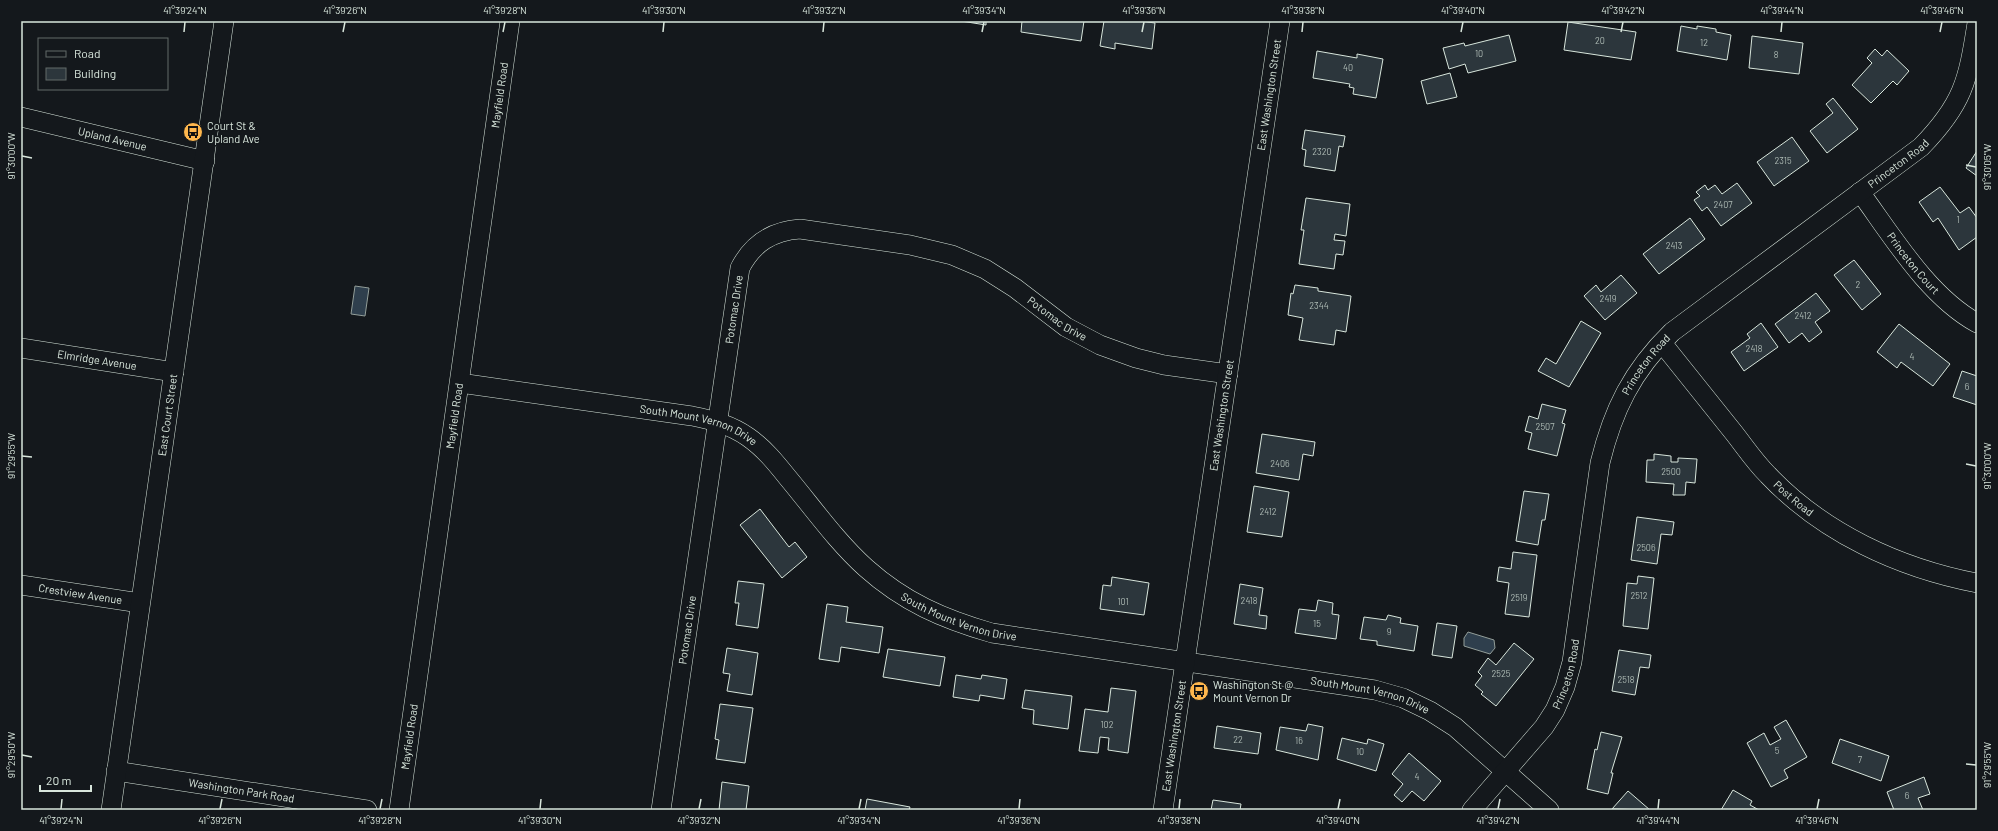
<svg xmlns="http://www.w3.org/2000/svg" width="1998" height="831" font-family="Barlow,sans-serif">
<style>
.water{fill:#2f3f4d;stroke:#939e99}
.building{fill:#2c363c;stroke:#d8e6dc}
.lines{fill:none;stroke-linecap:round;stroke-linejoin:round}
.minor-casing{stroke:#d8e6dc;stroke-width:20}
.minor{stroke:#14181c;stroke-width:19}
.ticks{fill:none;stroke:#d8e6dc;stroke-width:1.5}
.labels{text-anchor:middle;stroke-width:3;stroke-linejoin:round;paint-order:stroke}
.number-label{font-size:9px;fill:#adbab4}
.street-label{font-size:11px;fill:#d8e6dc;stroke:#14181c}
.poi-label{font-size:11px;fill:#d8e6dc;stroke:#14181c;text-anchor:start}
.neatline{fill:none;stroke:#d8e6dc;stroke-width:1.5}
.ticks-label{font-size:10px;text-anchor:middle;fill:#d8e6dc}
</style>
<rect width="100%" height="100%" fill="#14181c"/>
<g class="water">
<polygon points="355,286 369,288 365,316 351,314"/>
<polygon points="1468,632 1494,640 1495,648 1490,654 1464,646 1464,638"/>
</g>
<g class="building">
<polygon points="961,21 986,21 986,25"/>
<polygon points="1022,21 1084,21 1081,41 1021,32"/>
<polygon points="1104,21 1140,21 1155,23 1152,49 1115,43 1115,49 1100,46"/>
<polygon points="1568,22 1636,32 1631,60 1564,50"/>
<polygon points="1681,26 1697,29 1697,26 1716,29 1716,32 1731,35 1727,60 1677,51"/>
<polygon points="1509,35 1516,61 1468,73 1465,64 1449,69 1443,48 1464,43 1465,46"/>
<polygon points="1752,36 1803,43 1799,74 1749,68"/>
<polygon points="1875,49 1882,56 1887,50 1909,71 1897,85 1893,81 1871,103 1852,85 1872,63 1867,58"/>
<polygon points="1317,51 1357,58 1357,54 1383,59 1376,98 1353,94 1354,88 1349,87 1350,84 1313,78"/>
<polygon points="1450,73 1457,97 1427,104 1421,81"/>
<polygon points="1833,98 1858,129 1827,153 1810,131 1833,113 1826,104"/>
<polygon points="1305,130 1345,136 1343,147 1339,146 1335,171 1304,166 1306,150 1302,149"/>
<polygon points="1792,137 1809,161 1774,186 1757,162"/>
<polygon points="1977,151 1977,176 1966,168"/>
<polygon points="1737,183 1752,203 1721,226 1707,207 1702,211 1694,200 1700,196 1696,192 1705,185 1708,190 1715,185 1722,194"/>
<polygon points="1940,187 1960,213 1969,207 1977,218 1977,237 1959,250 1938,218 1933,222 1919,202"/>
<polygon points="1306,198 1350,204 1346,236 1335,234 1334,240 1345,241 1343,255 1336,254 1334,269 1299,264 1304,230 1301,230"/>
<polygon points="1690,218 1705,239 1659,274 1643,254"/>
<polygon points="1854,260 1881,294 1862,310 1834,275"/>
<polygon points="1621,275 1637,293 1605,320 1584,296 1596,285 1601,292"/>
<polygon points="1295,285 1318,288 1318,291 1351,296 1346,332 1336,330 1334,345 1299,340 1303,318 1288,315 1291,293 1293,294"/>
<polygon points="1816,293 1830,311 1815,322 1822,332 1809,342 1802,333 1789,343 1775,324"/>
<polygon points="1581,321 1601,333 1569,387 1538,371 1546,358 1556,364"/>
<polygon points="1761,323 1778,347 1744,371 1731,352 1750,338 1747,334"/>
<polygon points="1899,324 1950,364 1933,386 1901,362 1897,368 1877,352"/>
<polygon points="1962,371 1977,376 1977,405 1953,397"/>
<polygon points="1542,404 1566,410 1562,423 1565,424 1557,456 1528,449 1532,433 1525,431 1529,416 1538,419"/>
<polygon points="1262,434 1315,442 1313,456 1303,454 1299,480 1256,473"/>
<polygon points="1654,454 1671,456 1671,462 1678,462 1678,458 1697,459 1695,483 1686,482 1685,495 1673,495 1674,484 1646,482 1647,460 1654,460"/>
<polygon points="1254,486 1289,492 1282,537 1247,532"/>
<polygon points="1524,491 1549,494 1545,520 1542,520 1538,545 1516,541"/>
<polygon points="760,509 789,547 795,542 807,557 782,578 740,525"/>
<polygon points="1637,517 1674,522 1672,535 1661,534 1657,564 1631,560"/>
<polygon points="1513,552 1537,555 1529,617 1505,614 1509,583 1497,581 1499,567 1511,569"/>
<polygon points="1638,576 1654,578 1648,629 1623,626 1627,583 1637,584"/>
<polygon points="1112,577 1149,583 1144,615 1100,609 1103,585 1111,586"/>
<polygon points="738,581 764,584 758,628 736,625 739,603 735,603"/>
<polygon points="1240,584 1263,588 1259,615 1267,616 1266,629 1234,624"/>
<polygon points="1318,600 1333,603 1332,614 1339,615 1336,639 1295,633 1299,609 1316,611"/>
<polygon points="827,604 848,607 846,622 883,627 879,653 841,647 839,662 819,659"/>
<polygon points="1388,615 1401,618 1400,623 1418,626 1414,651 1377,645 1377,641 1360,639 1364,617 1386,620"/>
<polygon points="1437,623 1457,626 1452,658 1432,655"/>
<polygon points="1514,643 1534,659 1496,706 1481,694 1483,692 1475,685 1482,676 1478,672 1488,658 1496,665"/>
<polygon points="727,648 758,653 752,695 727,691 730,674 723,673"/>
<polygon points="888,649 945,657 940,686 883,677"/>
<polygon points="1619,650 1651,655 1649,668 1640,667 1635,695 1612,691"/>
<polygon points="956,675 981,679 982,675 1007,679 1004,699 980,695 979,701 953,697"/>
<polygon points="1111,688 1136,691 1128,753 1108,750 1109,738 1100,737 1098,753 1079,751 1085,709 1108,712"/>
<polygon points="1025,690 1072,696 1068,729 1033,724 1034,710 1022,708"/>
<polygon points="720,704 753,708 745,763 716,759 719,740 715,739"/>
<polygon points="1786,720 1807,757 1784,770 1788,778 1771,787 1747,743 1764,733 1770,745 1781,739 1774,727"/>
<polygon points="1308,724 1323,727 1318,760 1276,750 1280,727 1306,731"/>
<polygon points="1217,726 1261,733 1258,754 1214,748"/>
<polygon points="1601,732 1622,737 1611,773 1613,773 1608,794 1587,789 1595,749 1597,750"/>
<polygon points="1342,738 1367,744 1368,739 1384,744 1376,771 1337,759"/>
<polygon points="1840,739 1889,756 1881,781 1832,763"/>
<polygon points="1409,753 1441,781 1424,801 1412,791 1402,802 1394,795 1403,784 1392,774"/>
<polygon points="1924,777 1930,794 1918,798 1923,810 1894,810 1887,792"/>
<polygon points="722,782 749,786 746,810 719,810"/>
<polygon points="1733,790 1752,801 1750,805 1759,810 1721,810"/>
<polygon points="1628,791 1650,810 1612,809"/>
<polygon points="867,799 910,807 909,810 865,810"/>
<polygon points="1213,800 1241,804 1240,810 1211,810"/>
</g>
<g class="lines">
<g class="minor-casing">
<g id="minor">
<path id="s1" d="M21,117l184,44"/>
<path id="s2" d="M1860,192c33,45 68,104 117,131"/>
<path id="s3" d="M1662,343c24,30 48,60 72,90 11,14 21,29 34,42 55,58 131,93 209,108"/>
<path id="s4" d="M21,348l153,24"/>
<path id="s5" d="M460,383l232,33c20,4 39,9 56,21 16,11 28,26 40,41 25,30 49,64 78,90 38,34 77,51 126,65l383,57 28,8 27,13 25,16 94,83"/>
<path id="s6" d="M21,585l119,18"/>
<path id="s7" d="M116,771l251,39"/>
<path id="s8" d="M111,810l113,-789"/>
<path id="s9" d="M399,810l111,-789"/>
<path id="s10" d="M661,810l79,-542c13,-25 32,-37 60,-39l110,16 42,10 33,14 30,19 51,39 34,18 36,13 28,7 64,9"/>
<path id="s11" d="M1163,810l117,-789"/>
<path id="s12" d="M1472,810l72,-83 11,-17 10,-23 7,-25 28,-199c13,-53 32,-92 72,-131l249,-185c42,-43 47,-66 56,-124"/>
</g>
</g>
<use href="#minor" class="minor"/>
</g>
<path class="ticks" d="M184,32l1,-10M343,32l2,-10M503,32l2,-10M663,32l1,-10M823,32l1,-10M982,32l2,-10M1142,32l2,-10M1302,32l1,-10M1461,32l2,-10M1621,32l2,-10M1781,32l1,-10M1940,32l2,-10M22,156l10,2M1966,165l10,2M22,456l10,1M1966,464l10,2M22,755l10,2M1966,764l10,1M61,809l1,-10M220,809l2,-10M380,809l2,-10M540,809l1,-10M699,809l2,-10M859,809l2,-10M1019,809l1,-10M1179,809l1,-10M1338,809l2,-10M1498,809l2,-10M1658,809l1,-10M1817,809l2,-10"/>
<defs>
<g id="bus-disc" transform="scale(1)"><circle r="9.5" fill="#ffb74d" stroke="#14181c"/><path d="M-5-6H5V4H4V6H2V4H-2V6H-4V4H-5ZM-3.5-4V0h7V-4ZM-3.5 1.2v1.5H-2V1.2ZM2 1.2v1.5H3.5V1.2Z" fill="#111"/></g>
</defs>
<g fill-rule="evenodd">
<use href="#bus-disc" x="193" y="132"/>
<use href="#bus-disc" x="1199" y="691"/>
</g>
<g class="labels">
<g class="number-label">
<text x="1600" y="44">20</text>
<text x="1704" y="46">12</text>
<text x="1479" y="57">10</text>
<text x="1776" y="58">8</text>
<text x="1348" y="71">40</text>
<text x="1322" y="155">2320</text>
<text x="1783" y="164">2315</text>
<text x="1723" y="208">2407</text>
<text x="1958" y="223">1</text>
<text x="1674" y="249">2413</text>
<text x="1858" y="288">2</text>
<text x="1608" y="302">2419</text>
<text x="1319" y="309">2344</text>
<text x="1803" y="319">2412</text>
<text x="1754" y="352">2418</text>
<text x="1912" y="360">4</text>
<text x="1967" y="390">6</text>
<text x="1545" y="430">2507</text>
<text x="1280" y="467">2406</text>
<text x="1671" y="475">2500</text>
<text x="1268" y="515">2412</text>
<text x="1646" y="551">2506</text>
<text x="1639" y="599">2512</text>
<text x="1519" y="601">2519</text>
<text x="1249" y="604">2418</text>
<text x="1123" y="605">101</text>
<text x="1317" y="627">15</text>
<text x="1389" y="635">9</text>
<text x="1501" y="677">2525</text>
<text x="1626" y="683">2518</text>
<text x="1107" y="728">102</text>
<text x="1238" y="743">22</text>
<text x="1299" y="744">16</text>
<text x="1777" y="754">5</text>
<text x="1360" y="755">10</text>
<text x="1860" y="763">7</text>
<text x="1417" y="780">4</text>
<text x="1907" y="799">6</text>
</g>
<g class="street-label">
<text dy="4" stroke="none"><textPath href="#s9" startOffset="722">Mayfield Road</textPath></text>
<text dy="4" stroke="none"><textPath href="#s11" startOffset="723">East Washington Street</textPath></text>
<text dy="4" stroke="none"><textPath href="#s1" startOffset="94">Upland Avenue</textPath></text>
<text dy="4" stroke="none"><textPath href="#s12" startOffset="816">Princeton Road</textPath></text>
<text dy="4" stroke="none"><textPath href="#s2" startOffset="89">Princeton Court</textPath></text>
<text dy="4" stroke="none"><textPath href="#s10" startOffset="506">Potomac Drive</textPath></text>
<text dy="4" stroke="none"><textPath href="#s10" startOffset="901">Potomac Drive</textPath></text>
<text dy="4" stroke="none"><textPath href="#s4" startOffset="77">Elmridge Avenue</textPath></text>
<text dy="4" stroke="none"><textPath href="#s12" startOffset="492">Princeton Road</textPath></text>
<text dy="4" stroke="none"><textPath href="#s11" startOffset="399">East Washington Street</textPath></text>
<text dy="4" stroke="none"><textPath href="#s8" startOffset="399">East Court Street</textPath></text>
<text dy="4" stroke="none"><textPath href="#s9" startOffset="398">Mayfield Road</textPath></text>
<text dy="4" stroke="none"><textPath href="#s5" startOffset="243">South Mount Vernon Drive</textPath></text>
<text dy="4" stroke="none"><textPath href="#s3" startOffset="204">Post Road</textPath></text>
<text dy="4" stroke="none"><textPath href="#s6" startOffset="60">Crestview Avenue</textPath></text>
<text dy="4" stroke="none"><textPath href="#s5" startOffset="578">South Mount Vernon Drive</textPath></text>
<text dy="4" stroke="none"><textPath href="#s10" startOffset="182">Potomac Drive</textPath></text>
<text dy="4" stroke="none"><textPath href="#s12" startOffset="168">Princeton Road</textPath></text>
<text dy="4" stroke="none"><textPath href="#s5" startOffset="998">South Mount Vernon Drive</textPath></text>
<text dy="4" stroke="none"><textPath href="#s9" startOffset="74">Mayfield Road</textPath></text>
<text dy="4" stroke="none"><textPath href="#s11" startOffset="75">East Washington Street</textPath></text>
<text dy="4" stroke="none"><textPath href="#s7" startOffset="127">Washington Park Road</textPath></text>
</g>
<g class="poi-label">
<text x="207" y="130">Court St &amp;<tspan x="207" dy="13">Upland Ave</tspan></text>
<text x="1213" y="689">Washington St @<tspan x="1213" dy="13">Mount Vernon Dr</tspan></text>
</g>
</g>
<rect width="1998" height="831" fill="none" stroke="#14181c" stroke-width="44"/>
<rect x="38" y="38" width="130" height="52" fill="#14181c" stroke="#626a69"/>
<rect x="46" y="51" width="20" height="6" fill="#14181c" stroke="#626a69"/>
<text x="74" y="58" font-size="12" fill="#d8e6dc">Road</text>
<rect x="46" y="68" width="20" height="12" fill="#2c363c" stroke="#626a69"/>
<text x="74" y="78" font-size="12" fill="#d8e6dc">Building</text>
<path d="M40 785v6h51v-6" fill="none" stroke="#d8e6dc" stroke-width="2"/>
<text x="46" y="785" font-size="12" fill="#d8e6dc" stroke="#14181c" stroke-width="3" paint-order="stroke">20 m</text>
<rect x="22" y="22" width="1954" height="787" class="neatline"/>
<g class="ticks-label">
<text x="185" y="14">41°39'24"N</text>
<text x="345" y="14">41°39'26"N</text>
<text x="505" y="14">41°39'28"N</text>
<text x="664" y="14">41°39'30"N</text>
<text x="824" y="14">41°39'32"N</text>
<text x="984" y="14">41°39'34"N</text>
<text x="1144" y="14">41°39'36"N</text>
<text x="1303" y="14">41°39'38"N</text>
<text x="1463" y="14">41°39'40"N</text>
<text x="1623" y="14">41°39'42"N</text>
<text x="1782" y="14">41°39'44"N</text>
<text x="1942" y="14">41°39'46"N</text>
<text transform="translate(11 156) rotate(-90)" y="4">91°30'00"W</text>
<text transform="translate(1987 167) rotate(-90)" y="4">91°30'05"W</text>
<text transform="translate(11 456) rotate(-90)" y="4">91°29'55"W</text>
<text transform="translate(1987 466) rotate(-90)" y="4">91°30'00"W</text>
<text transform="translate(11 755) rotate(-90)" y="4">91°29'50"W</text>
<text transform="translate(1987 765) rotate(-90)" y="4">91°29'55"W</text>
<text x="61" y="824">41°39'24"N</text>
<text x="220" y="824">41°39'26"N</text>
<text x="380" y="824">41°39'28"N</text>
<text x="540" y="824">41°39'30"N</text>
<text x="699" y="824">41°39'32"N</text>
<text x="859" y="824">41°39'34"N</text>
<text x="1019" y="824">41°39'36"N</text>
<text x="1179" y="824">41°39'38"N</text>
<text x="1338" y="824">41°39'40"N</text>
<text x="1498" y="824">41°39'42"N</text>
<text x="1658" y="824">41°39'44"N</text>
<text x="1817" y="824">41°39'46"N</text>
</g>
</svg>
